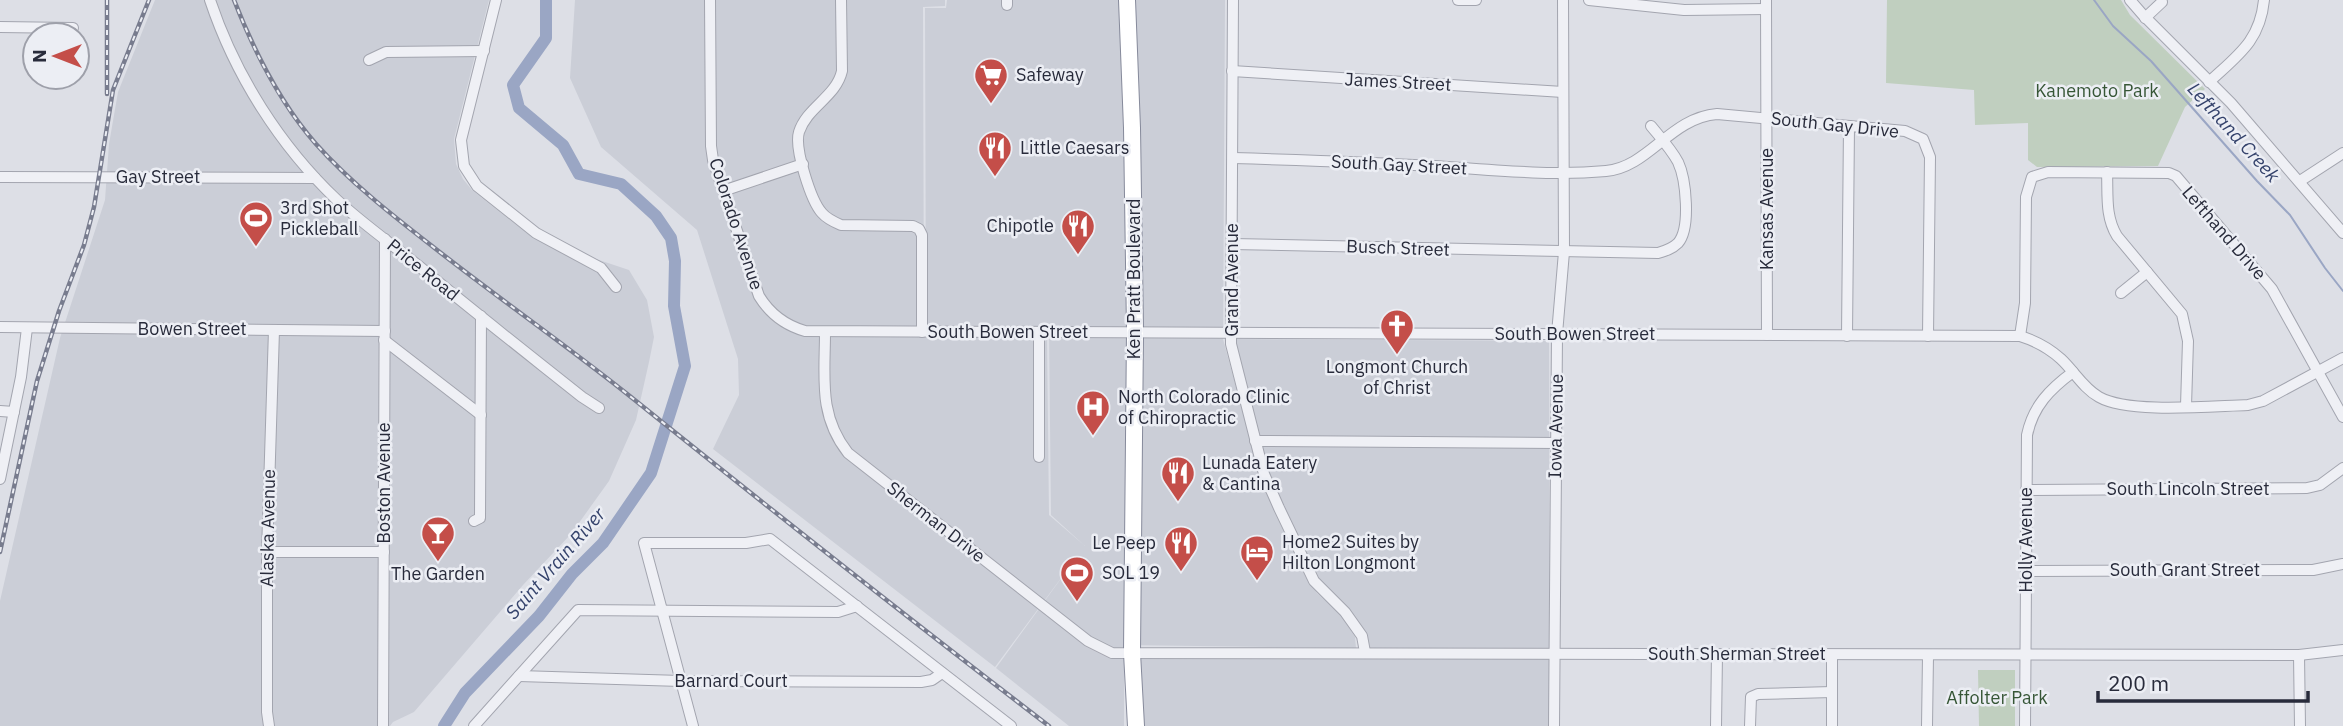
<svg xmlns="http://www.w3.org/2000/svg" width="2343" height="726" font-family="'IBM Plex Sans',sans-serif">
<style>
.built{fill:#cbced7}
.green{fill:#c0cfbf}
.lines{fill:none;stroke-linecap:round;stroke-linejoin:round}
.stream{stroke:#9aa6c4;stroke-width:2}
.river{stroke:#9aa6c4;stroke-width:12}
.minor-casing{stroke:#a3a5af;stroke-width:12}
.highway-casing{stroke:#868a9b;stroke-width:18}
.minor{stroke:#eff0f5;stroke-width:10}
.highway{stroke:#fff;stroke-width:16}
.rail-casing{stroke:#787c8e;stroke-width:4.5}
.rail{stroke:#eceef4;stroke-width:2;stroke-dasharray:5;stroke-linecap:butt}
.labels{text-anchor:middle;stroke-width:5;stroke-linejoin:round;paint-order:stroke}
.poi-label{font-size:18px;fill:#282b3b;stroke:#eceef4;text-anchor:start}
.street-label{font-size:18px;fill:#282b3b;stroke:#eceef4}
.park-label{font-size:18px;fill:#365636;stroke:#eceef4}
.water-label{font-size:19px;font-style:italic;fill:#35436c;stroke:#eceef4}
</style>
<rect width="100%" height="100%" fill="#dddfe6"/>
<g class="built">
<polygon points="155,0 489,0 454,139 456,164 463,179 472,190 533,238 629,270 647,300 654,337 649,362 636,420 609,481 571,534 523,585 414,712 393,722 390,726 0,726 0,601 60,338 105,200 109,144 118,92"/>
<polygon points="575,0 945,0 945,6 923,7 924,335 1047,335 1049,515 1085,546 1051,515 1049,329 926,328 925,8 946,8 947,0 1225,0 1223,339 1260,476 1310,583 1317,593 1342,616 1355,637 1356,648 1124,645 1124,726 1069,726 996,668 1073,562 995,667 713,449 739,395 738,359 697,230 601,147 570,78"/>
<polygon points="1235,339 1549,341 1550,726 1144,726 1138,658 1372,659 1367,634 1350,611 1317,577 1267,473"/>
</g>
<g class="green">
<polygon points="1887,0 2121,0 2130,15 2205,89 2185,107 2158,166 2037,167 2028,160 2028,123 1975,125 1974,90 1886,83"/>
<polygon points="1978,670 2015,670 2015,726 1979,726"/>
</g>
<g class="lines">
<polyline class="stream" points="2094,0 2113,26 2151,61 2257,181 2290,215 2325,268 2343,291"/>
<polyline class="river" points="444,726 465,693 539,616 572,574 603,543 651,473 685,366 674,306 675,261 671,238 656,216 621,184 579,174 563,145 519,108 513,85 546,38 546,0"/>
<g class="minor-casing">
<g id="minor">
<path d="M210,0c25,75 70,146 127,200 26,24 56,45 83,67 53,44 108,87 162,130l17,11"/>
<polyline points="496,0 461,140 464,166 477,186 536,233 601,268 616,287"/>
<path d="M710,0l1,146 2,14 46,136c11,18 25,29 46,35l1215,5c16,5 29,12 41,23 13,12 22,29 38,38 30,17 112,9 149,8l15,-4 80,-43"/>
<path d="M841,0l1,71c-6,26 -35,36 -43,61 -5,16 12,69 23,81 5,6 12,9 19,12l72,1 6,3 3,6v97"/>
<polyline points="1007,0 1007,5"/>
<polyline points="1233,0 1231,344 1264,474 1279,508 1314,581 1345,612 1362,636 1365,652"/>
<polyline points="1458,0 1476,0"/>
<polyline points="1589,0 1684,10 1766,9"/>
<polyline points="1766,0 1767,335"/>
<polyline points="2130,0 2143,15 2231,103 2343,233"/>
<polyline points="2145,18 2162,2"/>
<polyline points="0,27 73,28"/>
<polyline points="369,60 386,52 484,51"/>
<polyline points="1232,71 1563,92"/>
<path d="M2209,82c29,-27 51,-41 55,-82"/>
<path d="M1233,158c68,2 135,4 202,8 56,4 115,10 171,5 43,-4 64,-53 111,-57l188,17 18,8 7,18 -2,179"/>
<path d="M2107,172c1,23 -2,44 10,64l65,78 6,27 -2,65"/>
<polyline points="0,177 315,178"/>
<polyline points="2300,181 2343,153"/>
<polyline points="723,191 803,164"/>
<path d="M1232,244l426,9c7,-2 14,-4 20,-10 13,-15 8,-64 0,-81 -7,-13 -18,-25 -27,-36"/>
<polyline points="2121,293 2147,272"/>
<polyline points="0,327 385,331"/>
<path d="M825,332c0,45 -7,83 23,121l240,188 24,12 1187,2 44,-5"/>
<polyline points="1847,336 1849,126"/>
<polyline points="2020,336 2025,303 2026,197 2032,177 2048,172 2169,173 2176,176 2272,289 2343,417"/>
<polyline points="384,340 481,415"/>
<polyline points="0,411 14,412"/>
<polyline points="1255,441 1556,443"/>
<polyline points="1039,457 1039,332"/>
<polyline points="0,479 21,377 27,328"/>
<polyline points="2026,490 2307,488 2320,485 2343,468"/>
<polyline points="474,521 480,518 481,316"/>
<polyline points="267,552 384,552"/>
<polyline points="2026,571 2313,570 2343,564"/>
<polyline points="2299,655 2300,726"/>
<polyline points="519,676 681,681 921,682 932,680 942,673"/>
<polyline points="269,726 267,712 267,552 274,330"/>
<polyline points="383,726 385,239"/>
<polyline points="474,726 578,610 838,612 857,606"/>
<polyline points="693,726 644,543 746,543 770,539 1011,726"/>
<polyline points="1554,726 1557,334 1564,252 1563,0"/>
<polyline points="1716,726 1717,654"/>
<polyline points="1750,726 1751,697 1758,694 1832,692"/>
<polyline points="1832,726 1832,655"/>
<polyline points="1927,726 1928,656"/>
<path d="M2025,726l2,-291c6,-29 23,-46 46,-63"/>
</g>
</g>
<g class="highway-casing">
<polyline id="highway" points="1127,0 1132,128 1135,331 1132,653 1136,726"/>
</g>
<use href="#minor" class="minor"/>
<use href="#highway" class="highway"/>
<g class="rail-casing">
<g id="rail">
<polyline points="107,0 107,94"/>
<path d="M234,0c20,51 45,102 82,144 34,38 76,71 116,102 66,52 134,99 199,151 138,111 277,221 418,329"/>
<polyline points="0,552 37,381 59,311 84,245 94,207 113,90 149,0"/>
</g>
</g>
<use href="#rail" class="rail"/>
</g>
<defs>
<g id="supermarket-pin" transform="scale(1.75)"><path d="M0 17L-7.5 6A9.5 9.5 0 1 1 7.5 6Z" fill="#c44e49" stroke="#eceef4"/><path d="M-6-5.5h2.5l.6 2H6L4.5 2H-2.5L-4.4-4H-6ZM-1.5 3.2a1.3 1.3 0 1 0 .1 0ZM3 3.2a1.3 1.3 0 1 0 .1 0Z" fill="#fff"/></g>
<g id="restaurant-pin" transform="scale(1.75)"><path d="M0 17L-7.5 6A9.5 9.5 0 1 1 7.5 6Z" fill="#c44e49" stroke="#eceef4"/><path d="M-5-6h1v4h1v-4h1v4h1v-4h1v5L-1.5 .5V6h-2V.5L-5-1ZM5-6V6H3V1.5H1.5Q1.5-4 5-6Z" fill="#fff"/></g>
<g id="stadium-pin" transform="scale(1.75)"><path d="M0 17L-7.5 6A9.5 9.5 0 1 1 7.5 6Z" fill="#c44e49" stroke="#eceef4"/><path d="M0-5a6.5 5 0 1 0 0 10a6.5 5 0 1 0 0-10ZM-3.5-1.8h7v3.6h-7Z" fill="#fff"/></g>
<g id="church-pin" transform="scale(1.75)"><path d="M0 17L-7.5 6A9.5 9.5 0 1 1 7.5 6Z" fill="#c44e49" stroke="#eceef4"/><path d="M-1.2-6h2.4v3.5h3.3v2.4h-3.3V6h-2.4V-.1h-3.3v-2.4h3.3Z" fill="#fff"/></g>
<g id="hospital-pin" transform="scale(1.75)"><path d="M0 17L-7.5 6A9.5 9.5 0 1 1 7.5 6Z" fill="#c44e49" stroke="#eceef4"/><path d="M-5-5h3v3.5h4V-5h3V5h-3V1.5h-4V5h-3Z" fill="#fff"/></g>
<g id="bar-pin" transform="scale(1.75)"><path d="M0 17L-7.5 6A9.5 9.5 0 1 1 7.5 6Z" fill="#c44e49" stroke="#eceef4"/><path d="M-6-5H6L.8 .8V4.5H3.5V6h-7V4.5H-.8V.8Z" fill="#fff"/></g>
<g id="hotel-pin" transform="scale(1.75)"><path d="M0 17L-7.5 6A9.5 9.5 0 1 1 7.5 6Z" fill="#c44e49" stroke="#eceef4"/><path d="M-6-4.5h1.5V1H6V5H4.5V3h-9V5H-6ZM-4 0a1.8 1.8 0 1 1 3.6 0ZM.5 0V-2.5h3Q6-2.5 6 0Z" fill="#fff"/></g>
</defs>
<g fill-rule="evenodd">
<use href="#supermarket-pin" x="991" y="75"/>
<use href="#restaurant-pin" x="995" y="148"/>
<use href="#stadium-pin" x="256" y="218"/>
<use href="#restaurant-pin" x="1078" y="226"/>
<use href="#church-pin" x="1397" y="326"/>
<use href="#hospital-pin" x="1093" y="407"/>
<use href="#restaurant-pin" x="1178" y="473"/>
<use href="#bar-pin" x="438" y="533"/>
<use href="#restaurant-pin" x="1181" y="543"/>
<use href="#hotel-pin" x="1257" y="552"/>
<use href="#stadium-pin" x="1077" y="573"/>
</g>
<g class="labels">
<g class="poi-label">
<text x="1016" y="81">Safeway</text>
<text x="1020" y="154">Little Caesars</text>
<text x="280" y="214">3rd Shot<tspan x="280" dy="21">Pickleball</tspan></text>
<text x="1054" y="232" text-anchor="end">Chipotle</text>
<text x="1397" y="373" text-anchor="middle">Longmont Church<tspan x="1397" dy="21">of Christ</tspan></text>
<text x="1118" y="403">North Colorado Clinic<tspan x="1118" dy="21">of Chiropractic</tspan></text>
<text x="1202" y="469">Lunada Eatery<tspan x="1202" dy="21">&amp; Cantina</tspan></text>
<text x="1282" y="548">Home2 Suites by<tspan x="1282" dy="21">Hilton Longmont</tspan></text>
<text x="1156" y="549" text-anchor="end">Le Peep</text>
<text x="1102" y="579">SOL 19</text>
<text x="438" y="580" text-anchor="middle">The Garden</text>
</g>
<g class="street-label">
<text transform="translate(1398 82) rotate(3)" y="6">James Street</text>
<text transform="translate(1835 125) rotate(6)" y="6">South Gay Drive</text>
<text transform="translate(1399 165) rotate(3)" y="6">South Gay Street</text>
<text x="158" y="183">Gay Street</text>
<text transform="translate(1767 209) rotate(-90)" y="6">Kansas Avenue</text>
<text transform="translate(736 224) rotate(72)" y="6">Colorado Avenue</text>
<text transform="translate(2224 233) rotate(49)" y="6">Lefthand Drive</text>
<text transform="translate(1398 248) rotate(2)" y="6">Busch Street</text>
<text transform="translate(423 270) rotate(39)" y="6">Price Road</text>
<text transform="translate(1134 279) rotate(-90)" y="6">Ken Pratt Boulevard</text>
<text transform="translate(1232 280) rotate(-90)" y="6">Grand Avenue</text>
<text x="192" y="335">Bowen Street</text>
<text x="1008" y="338">South Bowen Street</text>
<text x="1575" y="340">South Bowen Street</text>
<text transform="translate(1556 426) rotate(-89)" y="6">Iowa Avenue</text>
<text transform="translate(384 483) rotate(-90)" y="6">Boston Avenue</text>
<text x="2188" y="495">South Lincoln Street</text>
<text transform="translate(936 522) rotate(38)" y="6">Sherman Drive</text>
<text transform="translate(268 528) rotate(-89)" y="6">Alaska Avenue</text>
<text transform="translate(2026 540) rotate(-90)" y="6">Holly Avenue</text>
<text x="2185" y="576">South Grant Street</text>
<text x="1737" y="660">South Sherman Street</text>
<text x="731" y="687">Barnard Court</text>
</g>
<g class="park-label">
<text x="2097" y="97">Kanemoto Park</text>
<text x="1997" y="704">Affolter Park</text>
</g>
<g class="water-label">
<text transform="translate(2234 132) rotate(48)" y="7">Lefthand Creek</text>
<text transform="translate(555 563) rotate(-49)" y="7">Saint Vrain River</text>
</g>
</g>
<g transform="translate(56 56) rotate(270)"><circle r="33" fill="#eceef4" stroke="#9ea0aa" stroke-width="2"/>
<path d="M0-5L12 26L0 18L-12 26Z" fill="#c44e49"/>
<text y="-10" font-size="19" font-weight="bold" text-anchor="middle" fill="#282b3b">N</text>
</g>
<path d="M2098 691v10h210v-10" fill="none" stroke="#282b3b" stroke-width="3.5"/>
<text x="2108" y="691" font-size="21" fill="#282b3b" stroke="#eceef4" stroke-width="5" paint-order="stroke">200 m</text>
</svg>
